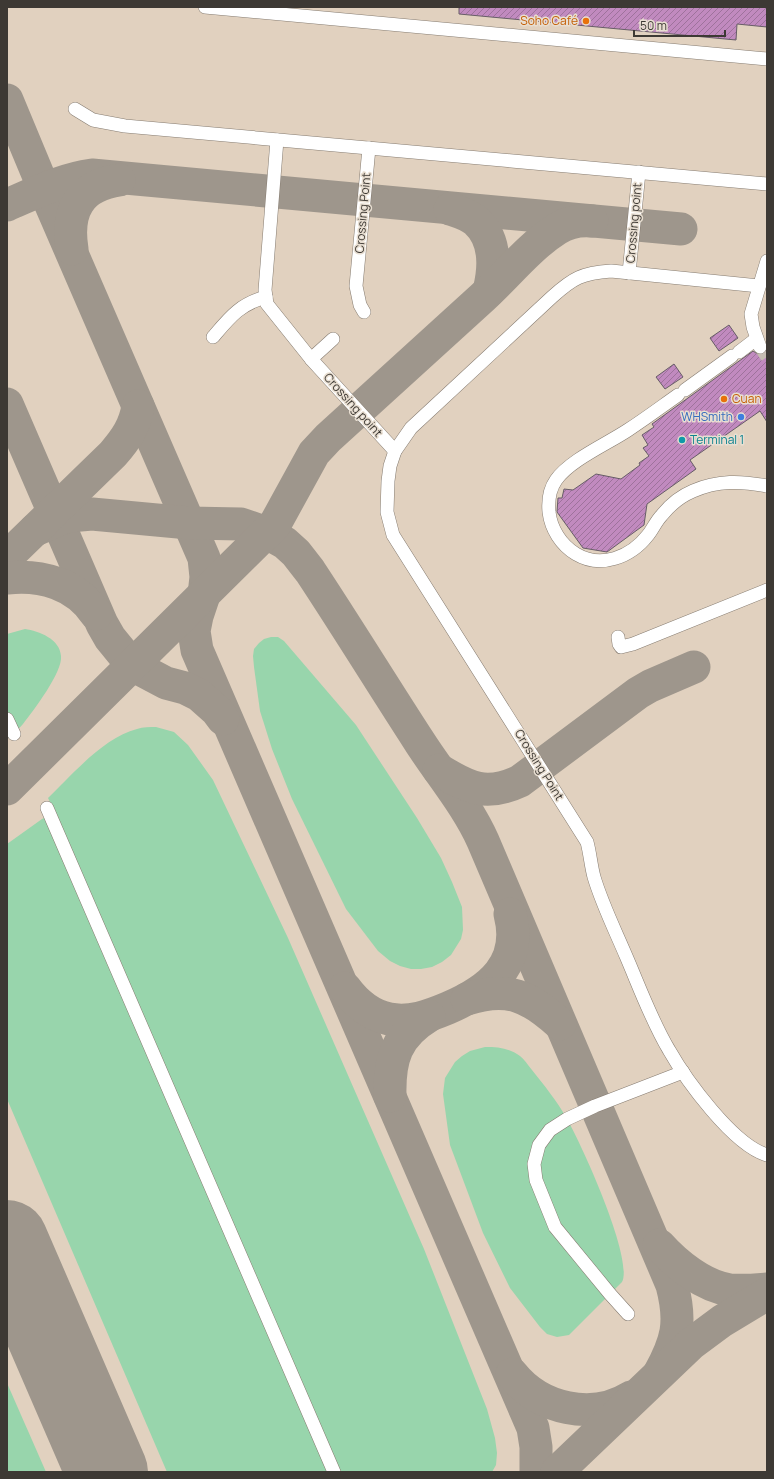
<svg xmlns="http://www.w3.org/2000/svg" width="774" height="1479" font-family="Manrope,sans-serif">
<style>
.built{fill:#e1d1bf}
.grass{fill:#98d5ac}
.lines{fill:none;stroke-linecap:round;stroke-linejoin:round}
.taxiway{stroke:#9e968c;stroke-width:33}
.runway{stroke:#9e968c;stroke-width:82}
.building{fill:url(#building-hatch);stroke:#675d67}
.minor-tunnel{stroke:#c6bdb2;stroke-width:13;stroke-dasharray:13 6;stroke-linecap:butt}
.minor-casing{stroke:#867c71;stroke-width:14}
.minor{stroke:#fff;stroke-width:13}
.food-dot{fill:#e8710a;stroke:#e8ded1;stroke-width:1.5}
.shop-dot{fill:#3f7fe0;stroke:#e8ded1;stroke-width:1.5}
.culture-dot{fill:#0f9aa8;stroke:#e8ded1;stroke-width:1.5}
.labels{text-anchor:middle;stroke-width:3;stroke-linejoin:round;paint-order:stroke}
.food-label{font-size:12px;fill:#c56008;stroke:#e8ded1;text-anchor:end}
.street-label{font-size:12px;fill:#3d3934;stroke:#e8ded1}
.shop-label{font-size:12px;fill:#366cbe;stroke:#e8ded1;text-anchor:end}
.culture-label{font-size:12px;fill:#0d838f;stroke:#e8ded1;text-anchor:start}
</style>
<defs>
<pattern id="building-hatch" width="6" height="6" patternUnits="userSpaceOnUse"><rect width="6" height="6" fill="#c18abf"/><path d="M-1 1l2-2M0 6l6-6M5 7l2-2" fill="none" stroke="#9e729c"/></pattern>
</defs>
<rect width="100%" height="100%" fill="#e8ded1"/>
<rect class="built" x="7" y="7" width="760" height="1465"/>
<g class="grass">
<path d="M25,629c14,2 35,10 36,27 2,16 -28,55 -38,68 -5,6 -11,10 -16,15v-105z"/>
<polygon points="271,637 278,637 284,641 356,725 417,818 441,858 452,882 462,907 463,930 461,939 451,955 442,962 432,967 421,969 411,969 400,966 390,961 378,951 346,909 292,799 272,749 260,711 254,667 253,656 254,649 259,643 264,639"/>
<path d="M156,727l18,5 14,13 25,35 75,158 136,311 63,160 8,29 2,15 -1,12 -4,7h-325l-160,-373v-255l35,-25 13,-7 -7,-14c24,-23 56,-61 89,-69 6,-2 13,-2 19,-2z"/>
<path d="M485,1047c13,0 24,1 35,9 4,3 8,9 12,14 12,15 25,31 35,49 14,24 67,140 55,163l-53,53 -12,2 -10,-3 -7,-7 -30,-39 -27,-55 -33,-88 -7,-51 2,-16 10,-16 7,-6 8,-5z"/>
<polygon points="7,1383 46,1472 7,1472"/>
</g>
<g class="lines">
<g class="taxiway">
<polyline points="7,100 44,189 204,558 206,577 204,595 197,616 194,631 197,650 533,1428 536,1447 536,1472"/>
<path d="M7,205c28,-12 55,-26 85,-30l589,54"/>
<path d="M450,209c9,3 19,6 26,12 20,18 19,46 13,70"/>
<path d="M72,249c-6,-38 7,-63 47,-69"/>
<polyline points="7,404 102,624 110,638 132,665 166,683 185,688 199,695 217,711 223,719"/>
<path d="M35,530l23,-10 11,-4 23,-2 97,9 52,1 26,9 18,10 11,10 14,18c37,56 72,113 109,170 21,33 48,64 64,100l189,444c10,38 5,56 -13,89"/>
<path d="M7,557l106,-103c13,-15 22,-28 25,-48"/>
<path d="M7,578c34,-4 69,6 89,36"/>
<path d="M439,770c30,18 47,27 81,11l118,-88 12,-7 44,-19"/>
<path d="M7,789l268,-265 39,-71 14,-15c52,-47 104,-94 155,-141 24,-22 47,-51 74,-68 11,-7 23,-9 35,-8"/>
<path d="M345,988c11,15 25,27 44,31 21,4 40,-3 59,-11 42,-18 75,-44 62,-94"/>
<path d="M467,999c41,-13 62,-3 93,25"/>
<path d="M390,1096c-1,-37 6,-60 39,-80"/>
<path d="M659,1245c17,19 44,41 71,45 12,1 25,0 37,-1"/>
<path d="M512,1374c28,35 80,47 119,23"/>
<polyline points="557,1472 691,1344 722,1321 767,1294"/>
</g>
<polyline class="runway" points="7,1241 107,1472"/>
</g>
<g class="building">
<polygon points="459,7 767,7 767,27 737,24 736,40 459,14"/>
<polygon points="729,325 738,338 719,351 710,338"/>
<polygon points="767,350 767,422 760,411 690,460 696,469 647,504 644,525 607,552 583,548 557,512 558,498 562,498 564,489 573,490 596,474 621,479 640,465 639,463 649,456 643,448 648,445 642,435 654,427 652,424 753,351 759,355 763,354"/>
<polygon points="674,364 683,377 665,389 656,377"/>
</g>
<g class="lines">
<polyline class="minor-tunnel" points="760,347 767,357"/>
<g class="minor-casing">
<g id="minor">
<polyline points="205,7 767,59"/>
<polyline points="75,109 93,120 125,126 767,184"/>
<polyline points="277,140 265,290 267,304 311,359 395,451"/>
<polyline points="629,273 639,172"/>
<path d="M759,286l-148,-15c-29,2 -38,7 -59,26l-141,131 -16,23 -5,15 -2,15 -1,31 6,23 194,307c3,11 4,24 7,35 8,27 21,53 32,79 13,30 26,66 43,94 17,30 64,95 98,105"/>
<polyline points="364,312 360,305 356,286 369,148"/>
<path d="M213,337c17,-20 27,-33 53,-40"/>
<polyline points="760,347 753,327 751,314 767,261"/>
<polyline points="739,352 756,339"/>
<polyline points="311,359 333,339"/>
<polyline points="685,390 732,356"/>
<path d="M678,395c-17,12 -33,24 -50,35 -21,14 -58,30 -72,50 -7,10 -8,21 -7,32 2,17 12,33 27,42 25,15 55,3 72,-19 5,-6 8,-14 14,-20 8,-10 19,-19 31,-24 25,-11 48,-10 74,-5"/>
<polyline points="618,637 619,644 621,647 633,644 767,590"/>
<polyline points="7,719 14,734"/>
<polyline points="47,808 334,1472"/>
<polyline points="628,1314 610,1294 555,1227 536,1180 534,1164 539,1145 550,1130 567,1119 595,1106 683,1072"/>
</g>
</g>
<use href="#minor" class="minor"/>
</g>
<g class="food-dot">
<circle cx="586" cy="21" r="4"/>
<circle cx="724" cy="399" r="4"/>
</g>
<circle class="shop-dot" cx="741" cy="417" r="4"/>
<circle class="culture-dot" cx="682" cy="440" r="4"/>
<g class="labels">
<g class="food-label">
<text x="578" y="25">Soho Café</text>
<text x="732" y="403" text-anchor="start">Cuan</text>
</g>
<g class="street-label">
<text transform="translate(363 213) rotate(-85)" y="4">Crossing Point</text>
<text transform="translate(634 223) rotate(-85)" y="4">Crossing point</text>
<text transform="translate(353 405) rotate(48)" y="4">Crossing point</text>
<text transform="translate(539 765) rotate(58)" y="4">Crossing Point</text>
</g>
<g class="shop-label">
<text x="733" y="421">WHSmith</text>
</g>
<g class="culture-label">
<text x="690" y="444">Terminal 1</text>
</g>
</g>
<rect width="774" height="1479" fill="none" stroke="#3d3934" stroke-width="16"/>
<path d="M634 30v6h91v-6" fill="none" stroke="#3d3934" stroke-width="2"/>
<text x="640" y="30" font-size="12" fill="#3d3934" stroke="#e8ded1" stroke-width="3" paint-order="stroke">50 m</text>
</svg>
